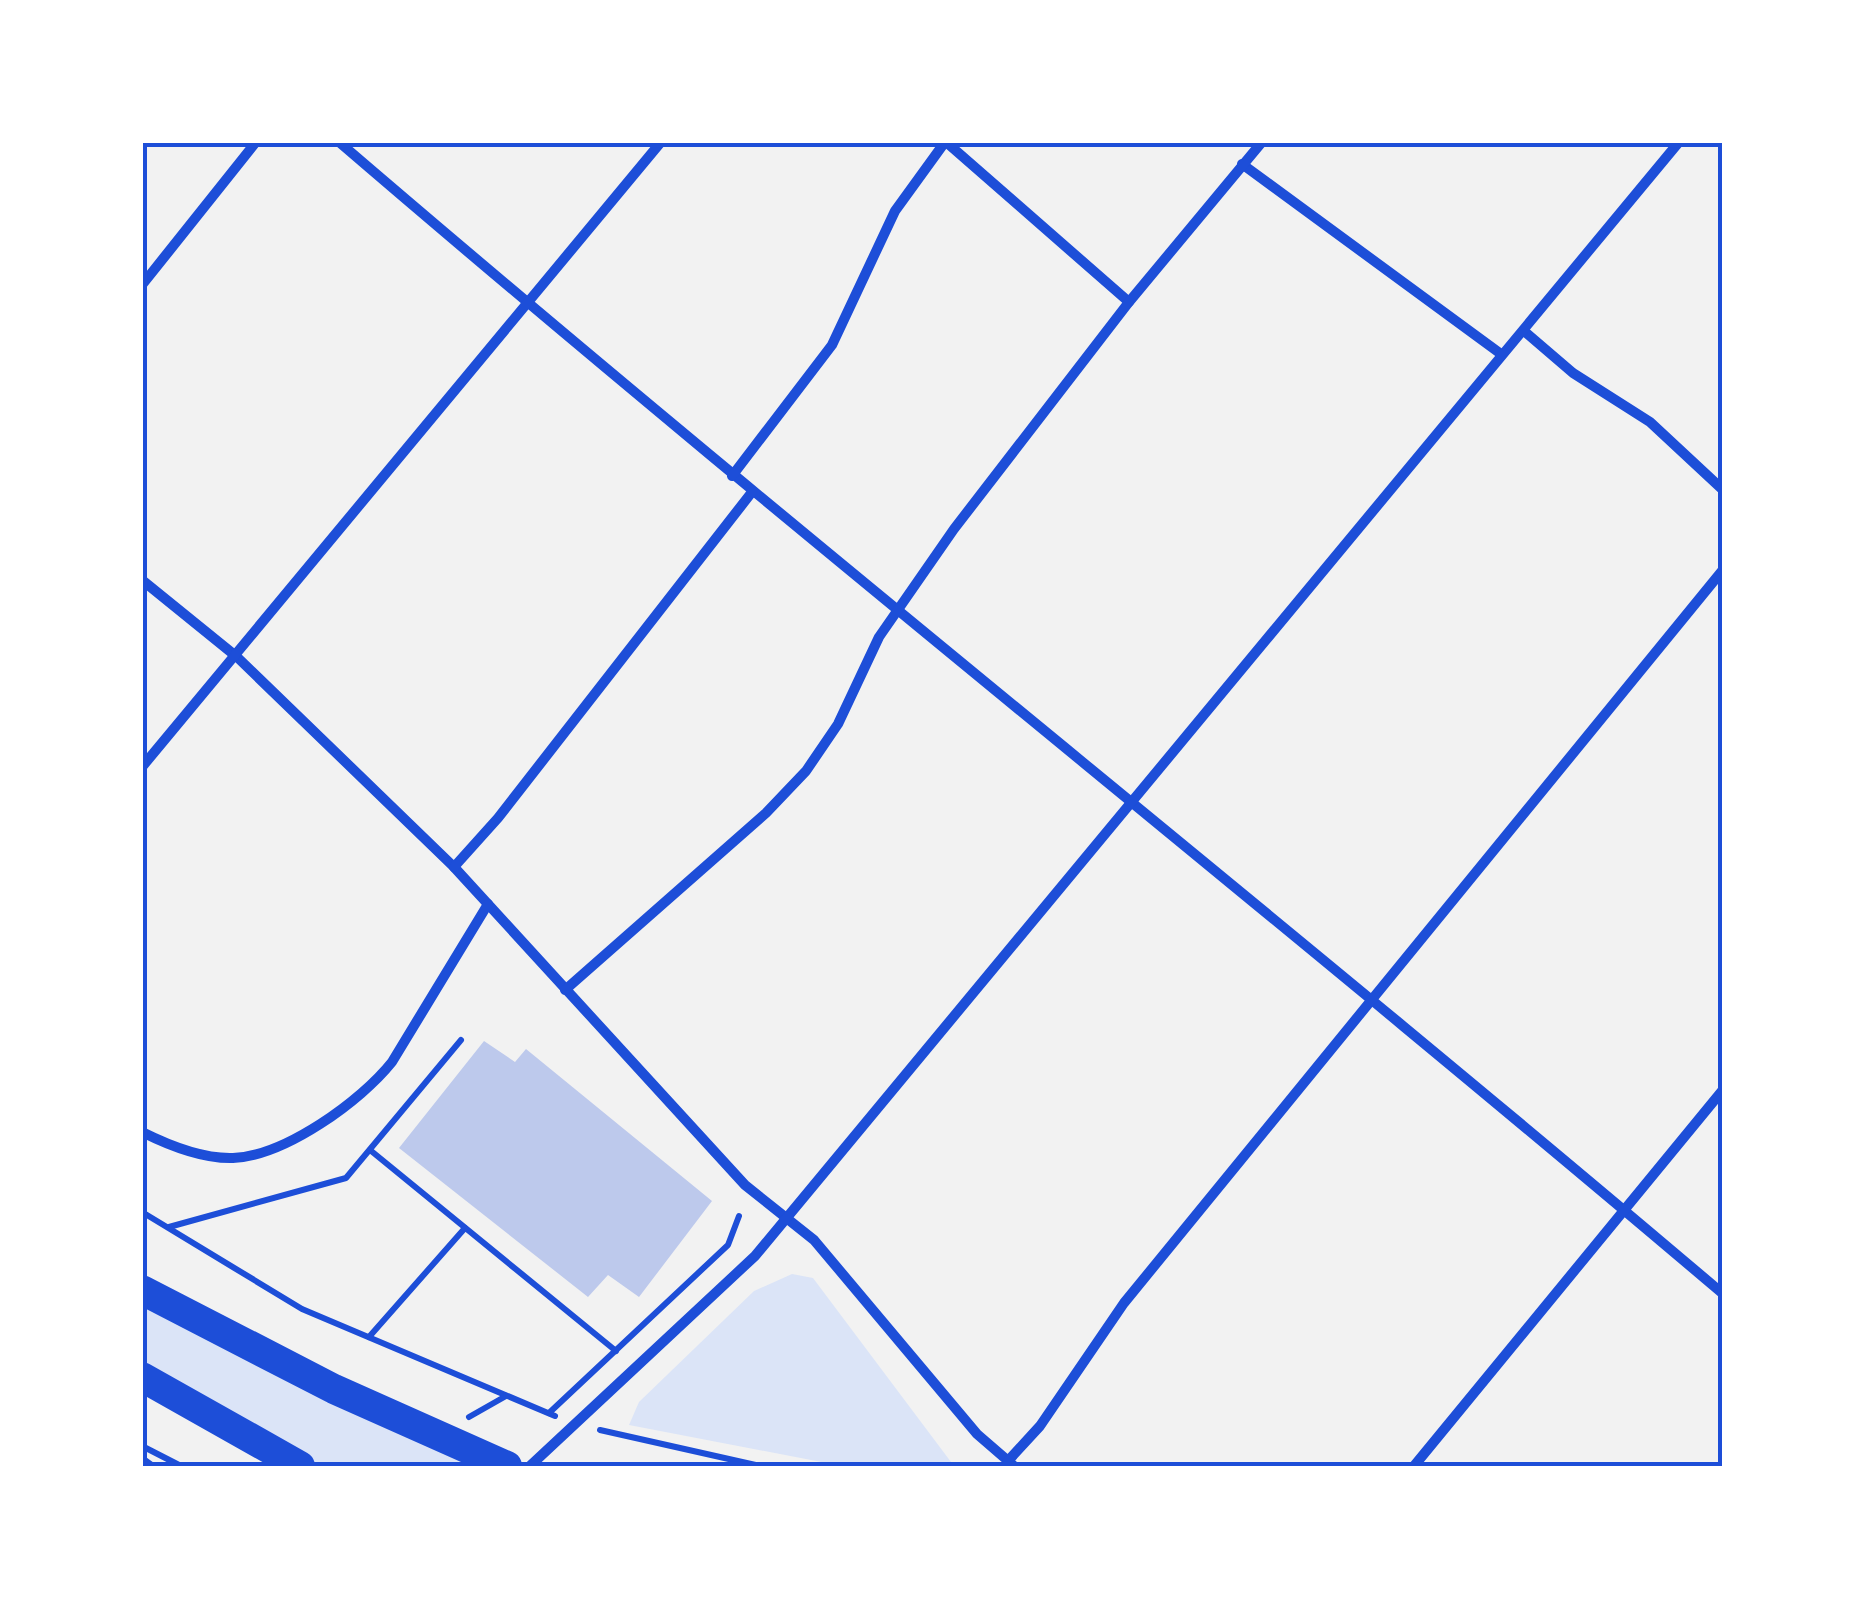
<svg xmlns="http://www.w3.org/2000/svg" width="1865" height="1609" font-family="'PT Sans',sans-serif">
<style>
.green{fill:#dbe4f7}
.building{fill:#bdc9ec}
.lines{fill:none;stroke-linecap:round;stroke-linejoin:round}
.path{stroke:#1d4ed8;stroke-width:6}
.minor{stroke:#1d4ed8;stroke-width:10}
.motorway{stroke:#1d4ed8;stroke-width:30}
.neatline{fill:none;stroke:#1d4ed8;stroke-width:4}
</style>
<rect width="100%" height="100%" fill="#f2f2f2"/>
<g class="green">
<polygon points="792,1274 813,1278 954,1466 842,1466 629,1425 639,1402 754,1291"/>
<polygon points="143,1290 507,1466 300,1466 143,1377"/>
</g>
<polygon class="building" points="484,1041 515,1062 526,1049 712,1201 639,1297 608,1275 588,1297 399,1148"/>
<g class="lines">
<g class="path">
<polyline points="370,1150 616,1351"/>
<polyline points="142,1212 302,1309 555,1416"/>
<polyline points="169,1227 346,1178 461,1040"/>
<polyline points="369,1337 465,1228"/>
<polyline points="549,1413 728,1245 739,1216"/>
<polyline points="469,1417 506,1396"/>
<polyline points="600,1430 760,1466"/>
<polyline points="142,1446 181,1466"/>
<polyline points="142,1458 153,1466"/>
</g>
<g class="minor">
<path d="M339,142c455,391 926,763 1383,1151"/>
<polyline points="946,142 1129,302"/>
<polyline points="1242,164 1501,354"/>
<polyline points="142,285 256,142"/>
<polyline points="1524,331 1573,373 1650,422 1722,489"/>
<polyline points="732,476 832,345 895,211 945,142"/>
<polyline points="142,580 237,657 454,867 745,1185 814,1240 977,1434 1014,1466"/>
<polyline points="142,767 661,142"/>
<polyline points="454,867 498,818 752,492"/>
<polyline points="565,990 766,813 806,771 838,724 879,637 954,529 1129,302 1262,142"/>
<path d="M142,1132c26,13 61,27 91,26 52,-2 128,-57 159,-96l96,-158"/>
<polyline points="1007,1462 1040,1426 1124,1303 1722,571"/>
<polyline points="530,1466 755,1256 1679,142"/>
<polyline points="1414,1466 1722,1091"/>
</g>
<g class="motorway">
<polyline points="142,1290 334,1389 507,1466"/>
<polyline points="142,1377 300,1466"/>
</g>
</g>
<rect width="1865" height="1609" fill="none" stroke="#ffffff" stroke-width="290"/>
<rect x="145" y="145" width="1575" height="1319" class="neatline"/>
</svg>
